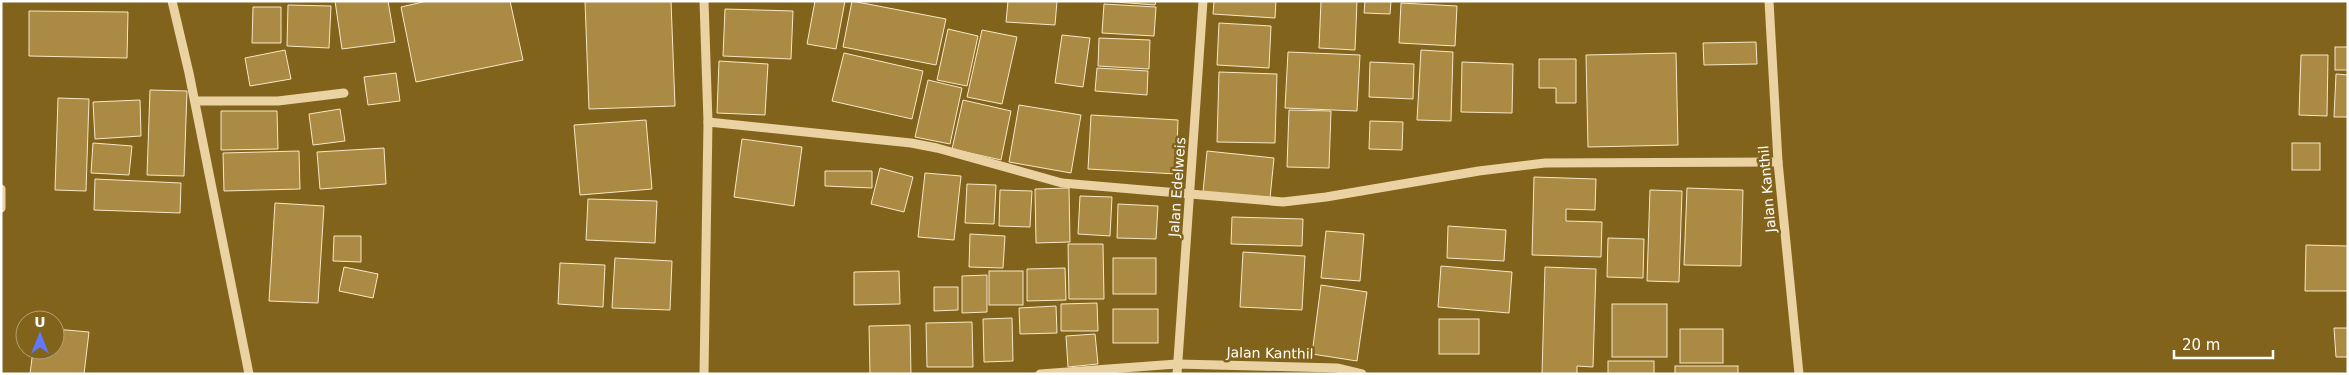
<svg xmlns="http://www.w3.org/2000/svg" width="2349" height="375" font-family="'DejaVu Sans',sans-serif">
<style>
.building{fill:#ab8b44;stroke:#f7e7c6}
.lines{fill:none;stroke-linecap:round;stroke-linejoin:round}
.minor{stroke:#ead2a2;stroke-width:9}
.labels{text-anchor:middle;stroke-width:5;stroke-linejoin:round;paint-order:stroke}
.street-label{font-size:14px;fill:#fff;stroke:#82631c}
</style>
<rect width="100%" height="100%" fill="#82631c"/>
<g class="building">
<polygon points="335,1 388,1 395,42 342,49"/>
<polygon points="427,1 510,1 523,60 416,82 401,7"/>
<polygon points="585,1 671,1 675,106 589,109"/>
<polygon points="815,1 845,1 836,49 807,44"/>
<polygon points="852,1 946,19 936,65 843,47"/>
<polygon points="1008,1 1057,1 1055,25 1006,22"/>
<polygon points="1102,1 1156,1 1155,5"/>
<polygon points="1214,1 1276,1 1275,18 1213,14"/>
<polygon points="1321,1 1357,1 1355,50 1319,48"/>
<polygon points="1365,1 1391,1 1390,14 1364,13"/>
<polygon points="1401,3 1457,6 1455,46 1399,43"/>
<polygon points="1104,4 1156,7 1154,36 1102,33"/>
<polygon points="288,5 331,6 329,48 287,46"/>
<polygon points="253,7 281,7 281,43 252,43"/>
<polygon points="725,9 793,11 791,59 723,56"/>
<polygon points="29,11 128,12 127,58 29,56"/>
<polygon points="1219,23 1271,26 1269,68 1217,65"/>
<polygon points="948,29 978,36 967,86 937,80"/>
<polygon points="982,30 1017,37 1002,104 967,97"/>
<polygon points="1062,35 1090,38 1083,87 1055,83"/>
<polygon points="1099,38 1150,40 1149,69 1098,66"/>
<polygon points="1756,42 1757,64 1704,65 1703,43"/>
<rect x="2335" y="47" width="13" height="23"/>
<polygon points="285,50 291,79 250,86 245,58"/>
<polygon points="1421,50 1453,52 1451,121 1417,120"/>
<polygon points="1288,52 1360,55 1357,111 1285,108"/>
<polygon points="844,53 923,71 912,119 832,101"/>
<polygon points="1676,53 1678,145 1588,147 1586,55"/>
<polygon points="2301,55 2328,55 2327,116 2299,115"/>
<polygon points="1539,59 1576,59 1576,103 1556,103 1556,88 1539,88"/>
<polygon points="719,61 768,64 765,115 717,113"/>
<polygon points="1370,62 1414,64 1413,99 1369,97"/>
<polygon points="1462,62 1513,64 1512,113 1461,112"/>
<polygon points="1097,68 1148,71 1147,95 1095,91"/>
<polygon points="1219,72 1277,74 1275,143 1217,142"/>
<polygon points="396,73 400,101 368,105 364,77"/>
<polygon points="2336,74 2348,75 2348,117 2334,117"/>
<polygon points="928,80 962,88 950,144 915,137"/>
<polygon points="150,90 187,91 184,176 147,175"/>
<polygon points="58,98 89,99 86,191 55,190"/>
<polygon points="140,100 141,136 95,139 93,102"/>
<polygon points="963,100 1011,111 1001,160 952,149"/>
<polygon points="1019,105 1081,115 1071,173 1009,162"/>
<polygon points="340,109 345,141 313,145 309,114"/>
<polygon points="1289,110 1331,111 1329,168 1287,167"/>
<polygon points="221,111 277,111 278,149 221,150"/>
<polygon points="1091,115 1178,120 1176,174 1088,169"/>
<polygon points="646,120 652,189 580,195 574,125"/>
<polygon points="1370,121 1403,122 1402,150 1369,149"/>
<polygon points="742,139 802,147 794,206 734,197"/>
<polygon points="93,143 132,146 129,175 91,173"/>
<rect x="2292" y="143" width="28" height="27"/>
<polygon points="384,148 386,184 320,189 317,152"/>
<polygon points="299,151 300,189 224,191 223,153"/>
<polygon points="1207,151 1274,158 1270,198 1203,192"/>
<polygon points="880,168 913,177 904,212 871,204"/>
<polygon points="825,171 872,171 872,188 825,186"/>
<polygon points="925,173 961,176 954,240 918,237"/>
<polygon points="1534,177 1596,179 1595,210 1566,209 1566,221 1602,222 1601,257 1532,255"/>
<polygon points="95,179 181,183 180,213 94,210"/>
<polygon points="967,184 996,185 994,224 965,223"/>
<polygon points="1069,188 1070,242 1036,243 1035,189"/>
<polygon points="1687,188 1743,190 1741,266 1684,265"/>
<polygon points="1000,190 1032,191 1030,227 999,226"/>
<polygon points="1650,190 1682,191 1679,282 1647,281"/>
<polygon points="1080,196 1112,197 1110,236 1078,234"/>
<polygon points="588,199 657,201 655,243 586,240"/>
<polygon points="275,203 324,206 318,303 269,301"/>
<polygon points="1118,204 1158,206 1156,239 1117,238"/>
<polygon points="1232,217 1303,219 1302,246 1231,244"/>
<polygon points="1448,226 1506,230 1504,261 1447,258"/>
<polygon points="1326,231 1364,234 1360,281 1321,278"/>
<polygon points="970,234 1005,236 1003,268 969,267"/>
<polygon points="334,236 361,236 361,262 333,261"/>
<polygon points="1608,238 1644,239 1643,278 1607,277"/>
<polygon points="1068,244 1103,244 1104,299 1069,299"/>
<polygon points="2306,245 2348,246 2348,291 2305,291"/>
<polygon points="1243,252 1305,256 1302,310 1240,307"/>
<polygon points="615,258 672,261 670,310 612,308"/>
<rect x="1113" y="258" width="43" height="36"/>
<polygon points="560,263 605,265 603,307 558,304"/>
<polygon points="1441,266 1512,272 1509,313 1438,307"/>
<polygon points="344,267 378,274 373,298 339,291"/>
<polygon points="1545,267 1596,269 1593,367 1577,366 1577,374 1542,374"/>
<polygon points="1065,268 1066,300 1027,301 1027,269"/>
<polygon points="899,271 900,304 854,305 854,272"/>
<rect x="989" y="271" width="34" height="34"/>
<polygon points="987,275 987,312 962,313 962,276"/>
<polygon points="1321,285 1367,292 1357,361 1312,354"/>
<polygon points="934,287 958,287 958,310 934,311"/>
<polygon points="1097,303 1098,331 1061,331 1061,304"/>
<rect x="1612" y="304" width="55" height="53"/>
<polygon points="1056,306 1057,333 1020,334 1019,308"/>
<rect x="1113" y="309" width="45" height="34"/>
<polygon points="1012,318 1013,361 984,362 983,319"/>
<rect x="1439" y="319" width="40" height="35"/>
<polygon points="972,322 973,367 927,367 926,323"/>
<polygon points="910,325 911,374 870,374 869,326"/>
<polygon points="2334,328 2348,328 2348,357 2336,357"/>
<polygon points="55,329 89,332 84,374 30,374 33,350 55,350"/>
<rect x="1680" y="329" width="43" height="34"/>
<polygon points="1095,334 1098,364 1068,367 1066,336"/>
<rect x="1608" y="361" width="46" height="13"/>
<rect x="1675" y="366" width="63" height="8"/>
</g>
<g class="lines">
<g class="minor">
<polyline points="172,1 189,73 249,374"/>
<polyline points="1769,1 1778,162 1799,374"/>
<polyline points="195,101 278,101 344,93"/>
<polyline points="708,122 911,143 937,148 1062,183 1283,202 1326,197 1479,171 1545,163 1778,162"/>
<polyline points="1,189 1,208"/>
<polyline points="704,374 708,122 704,1"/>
<polyline points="1040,374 1177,364 1337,368 1362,374"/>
<polyline points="1177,374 1203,1"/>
</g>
</g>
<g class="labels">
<g class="street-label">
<text transform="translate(1177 187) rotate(-86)" y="5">Jalan Edelweis</text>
<text transform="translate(1767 189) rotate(-95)" y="5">Jalan Kanthil</text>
<text transform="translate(1270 353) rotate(1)" y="5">Jalan Kanthil</text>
</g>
</g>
<rect width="2349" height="375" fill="none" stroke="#ffffff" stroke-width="5"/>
<g transform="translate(40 335)"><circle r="24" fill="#82631c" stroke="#b4a177"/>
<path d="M0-4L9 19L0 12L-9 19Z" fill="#6079fa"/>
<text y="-8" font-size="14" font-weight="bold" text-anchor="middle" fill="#ffffff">U</text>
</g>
<path d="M2174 350v8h99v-8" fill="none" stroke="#ffffff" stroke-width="2.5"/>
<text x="2182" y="350" font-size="15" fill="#ffffff" stroke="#82631c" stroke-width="4" paint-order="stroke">20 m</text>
</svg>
